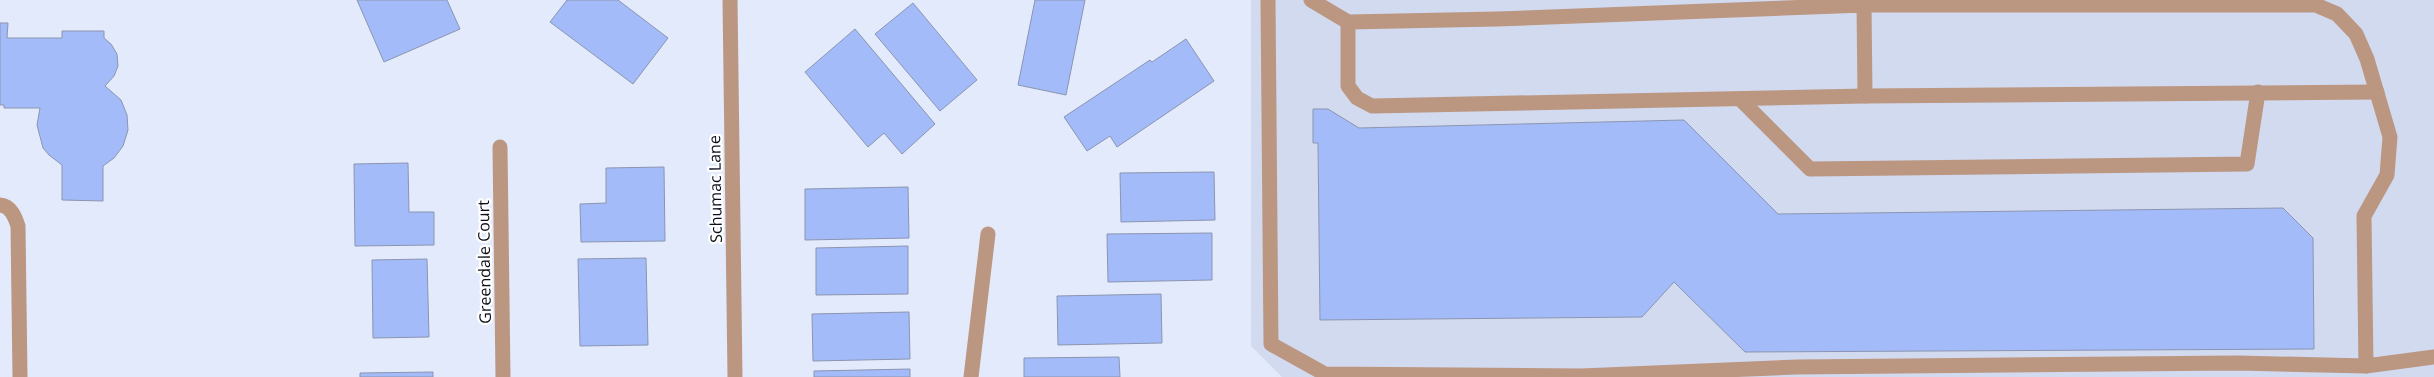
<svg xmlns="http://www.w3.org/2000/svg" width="2434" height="377" font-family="'Open Sans',sans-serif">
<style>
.built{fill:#d2daf0}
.building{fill:#a3bbf9;stroke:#8b95b0}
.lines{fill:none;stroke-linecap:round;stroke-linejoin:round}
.service{stroke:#bb9782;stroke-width:15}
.minor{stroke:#bb9782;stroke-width:15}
.tertiary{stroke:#bb9782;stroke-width:15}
.labels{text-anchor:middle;stroke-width:4.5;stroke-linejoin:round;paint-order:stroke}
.street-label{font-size:16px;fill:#0b0e18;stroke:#fff}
</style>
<rect width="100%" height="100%" fill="#e3eafc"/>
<polygon class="built" points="1251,0 2434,0 2434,377 1282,377 1251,346"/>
<g class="building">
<polygon points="357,0 447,0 460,29 384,62"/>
<polygon points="567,0 618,0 668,38 633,84 550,22"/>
<polygon points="1035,0 1085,0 1066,95 1018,85"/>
<polygon points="913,3 977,80 940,111 875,34"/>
<polygon points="0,23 8,23 7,38 62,38 62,31 104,31 104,38 111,44 117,54 118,66 114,76 105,86 121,100 127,115 128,130 123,146 114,158 103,166 103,201 62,200 62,165 49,155 43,148 37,125 40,108 4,108 4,105 0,105"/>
<polygon points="855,29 935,124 902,154 884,133 868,147 805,72"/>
<polygon points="1186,39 1214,81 1117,147 1110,136 1087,151 1064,117 1150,60 1152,62"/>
<polygon points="1313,109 1328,109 1359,128 1684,120 1778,214 2283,208 2313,238 2314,349 1745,352 1674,282 1642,317 1320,320 1318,143 1313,143"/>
<polygon points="408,163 409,212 434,212 434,245 355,246 354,164"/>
<polygon points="664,167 665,241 581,242 580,204 606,203 606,168"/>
<polygon points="1214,172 1215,220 1121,222 1120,173"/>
<polygon points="908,187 909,238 805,240 805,189"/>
<polygon points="1212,233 1212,280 1108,282 1107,234"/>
<polygon points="908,246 908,294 816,295 816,248"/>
<polygon points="646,258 648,345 580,346 578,259"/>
<polygon points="427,259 429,337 373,338 372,260"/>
<polygon points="1161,294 1162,343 1058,345 1057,296"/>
<polygon points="909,312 910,359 813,361 812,314"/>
<polygon points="1119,357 1120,377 1024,377 1024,358"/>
<polygon points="910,369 910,377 814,377 814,371"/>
<polygon points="433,372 433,377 360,377 360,373"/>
</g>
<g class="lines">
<g class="service">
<polyline points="1268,0 1271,344 1325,374 1581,376 1797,367 2238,363 2366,366"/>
<polyline points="1311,0 1348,22 1497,19 1864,5 1865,96 2377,92"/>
<polyline points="1864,0 1864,5 2316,5 2337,14 2356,34 2367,59 2390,137 2387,175 2364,216 2366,366 2434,357"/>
<polyline points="1348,22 1348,86 1357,98 1372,106 1865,96"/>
<polyline points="1740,99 1810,169 2247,164 2258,92"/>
<path d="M0,205c11,1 15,12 18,21l2,151"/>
</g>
<g class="minor">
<polyline points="500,147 503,377"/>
<polyline points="971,377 988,234"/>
</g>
<polyline class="tertiary" points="730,0 735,377"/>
</g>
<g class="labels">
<g class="street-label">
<text transform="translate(715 189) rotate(-91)" y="6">Schumac Lane</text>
<text transform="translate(484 262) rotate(-91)" y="6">Greendale Court</text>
</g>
</g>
</svg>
